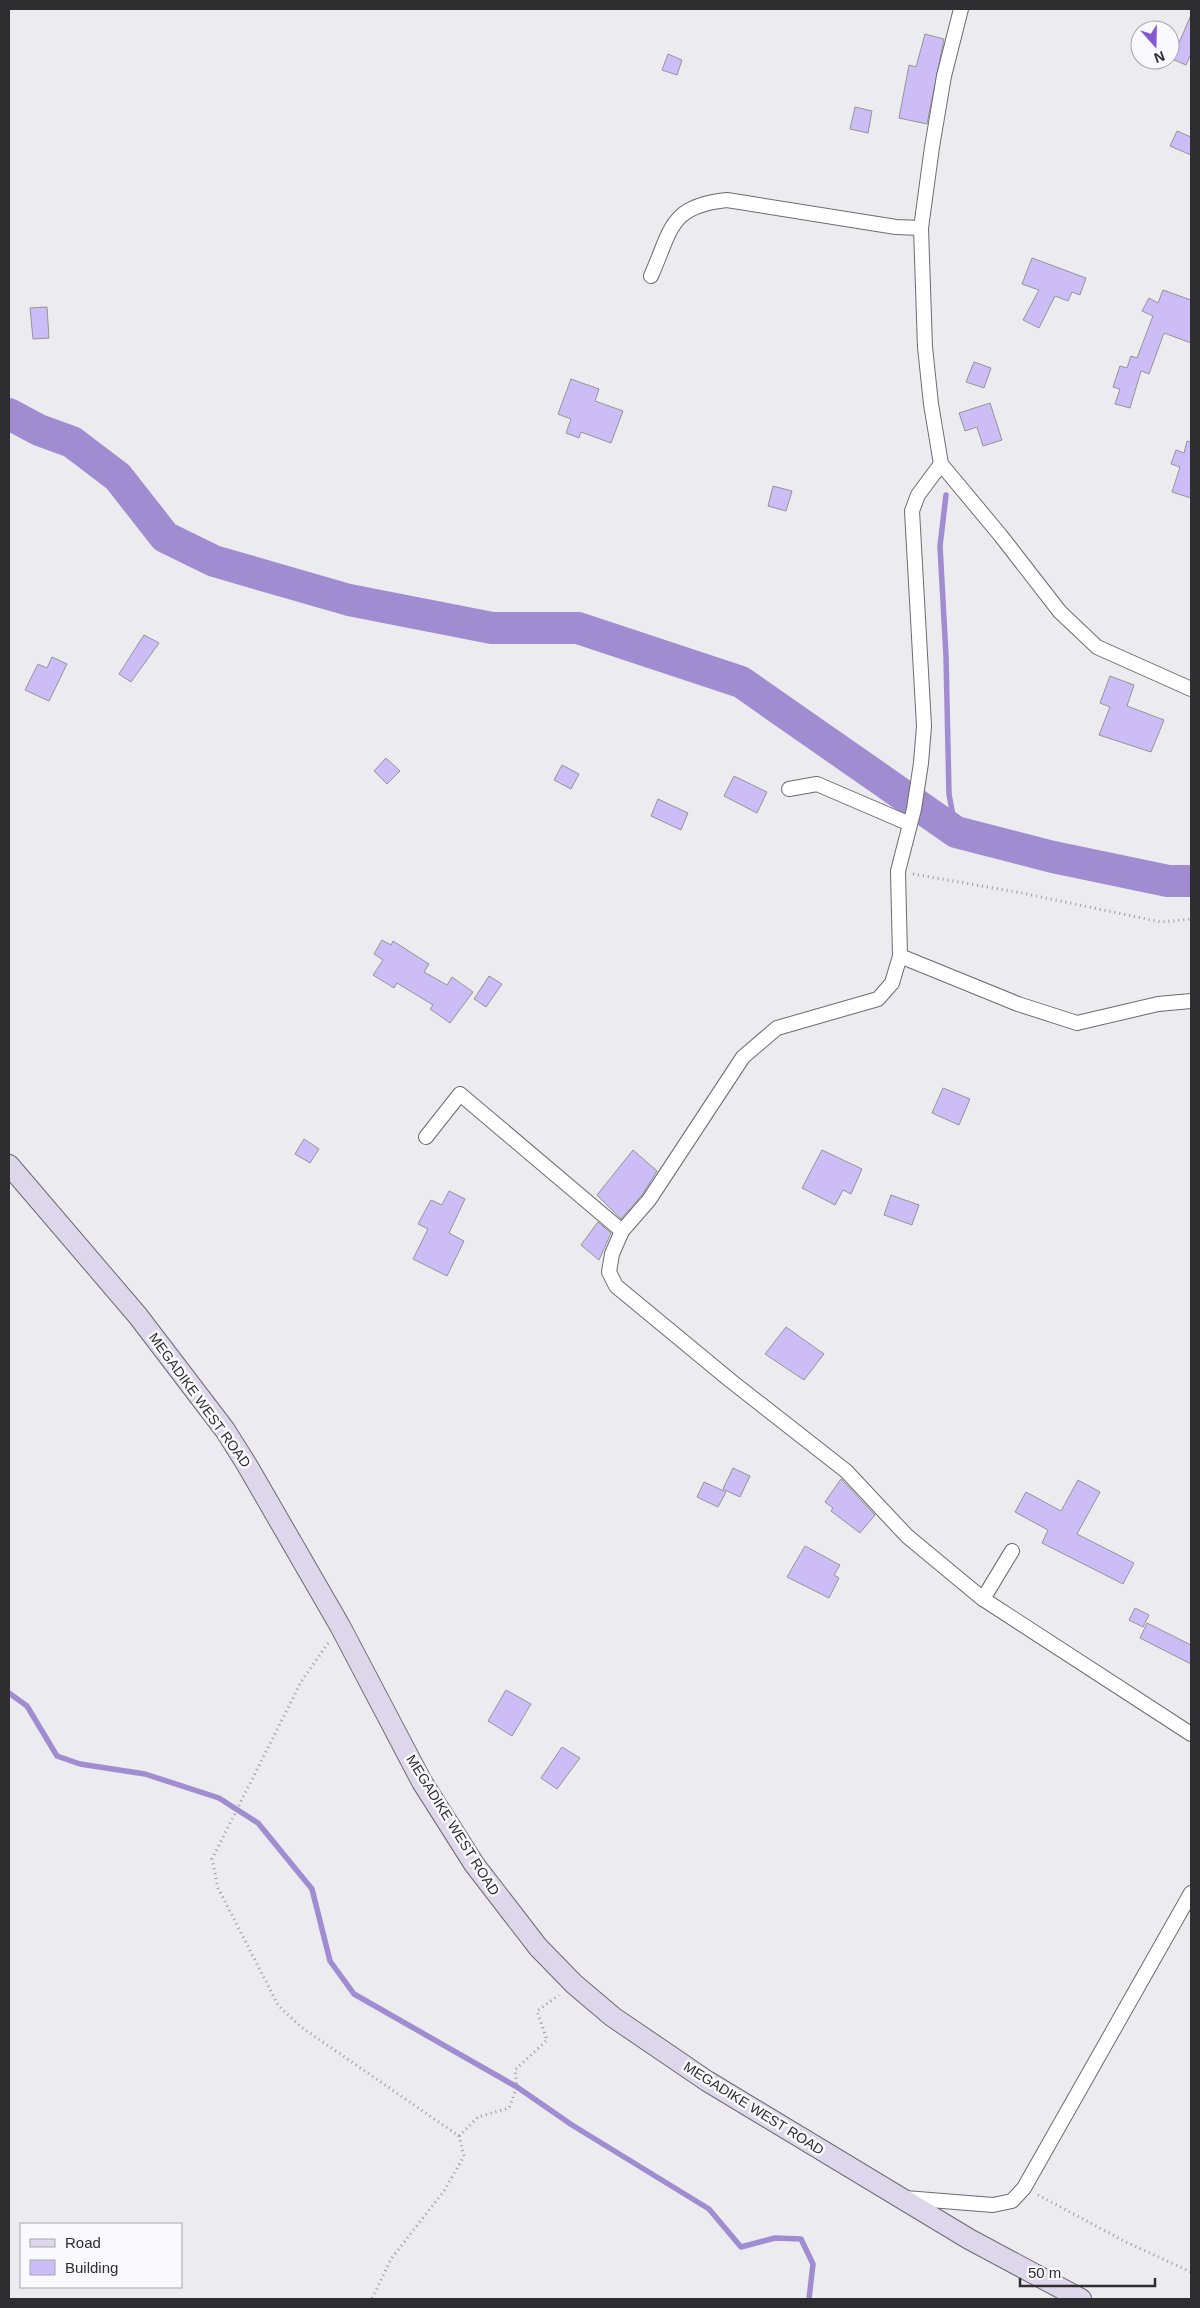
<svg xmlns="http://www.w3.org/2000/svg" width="1200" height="2308" font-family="Helvetica,sans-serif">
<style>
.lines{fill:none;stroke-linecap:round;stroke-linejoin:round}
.stream{stroke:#a08cd1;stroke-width:5.5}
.river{stroke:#a08cd1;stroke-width:32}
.building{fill:#ccbdf6;stroke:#959497}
.street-casing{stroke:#6c6b6f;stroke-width:16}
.secondary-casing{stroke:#6c6b6f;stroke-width:22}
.path{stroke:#9a999c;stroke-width:3;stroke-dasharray:1 4;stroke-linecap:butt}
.street{stroke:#fff;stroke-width:14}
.secondary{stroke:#dcd7ea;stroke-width:20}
.labels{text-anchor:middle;stroke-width:5;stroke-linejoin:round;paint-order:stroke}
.street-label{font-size:14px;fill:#2e2d2f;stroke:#faf9fd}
</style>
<rect width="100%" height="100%" fill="#ecebef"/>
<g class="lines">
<g class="stream">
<polyline points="946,495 940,546 946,656 949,794 956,832"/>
<polyline points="9,1693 27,1706 57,1756 80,1764 145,1774 219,1798 258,1823 312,1889 330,1961 354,1994 517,2087 572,2125 709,2209 741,2247 775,2238 801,2239 813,2264 809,2299"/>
</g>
<polyline class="river" points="9,414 39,430 72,442 118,477 165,537 214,561 349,600 492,628 578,628 741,682 956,832 1053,857 1168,881 1191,881"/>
</g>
<g class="building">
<polygon points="1191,15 1191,54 1186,65 1172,59"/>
<polygon points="925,34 944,39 927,124 899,118 909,65 916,67"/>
<polygon points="668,54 682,60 677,75 662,70"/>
<polygon points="855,107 872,111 868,133 850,129"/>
<polygon points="1177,131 1191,137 1191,155 1170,146"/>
<polygon points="1032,258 1086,278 1080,295 1072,292 1068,301 1055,296 1039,328 1023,320 1039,290 1022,284"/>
<polygon points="1163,290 1191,300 1191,343 1164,333 1149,374 1141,371 1130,408 1115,404 1120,389 1113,387 1120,366 1127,368 1131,356 1137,358 1153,316 1142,311 1149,298 1158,303"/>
<polygon points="47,307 49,338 33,339 30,308"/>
<polygon points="974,362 991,368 984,388 966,382"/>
<polygon points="571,379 599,389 595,401 623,411 611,443 581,432 579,438 566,433 571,419 558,414"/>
<polygon points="990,403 1002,440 983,446 977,427 965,431 959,413"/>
<polygon points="1187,441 1191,442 1191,498 1172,492 1180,467 1171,464 1176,450 1184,453"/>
<polygon points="773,486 792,491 786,511 768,506"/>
<polygon points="144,635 159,643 131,682 119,674"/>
<polygon points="52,657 67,664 49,701 25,690 38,664 47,668"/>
<polygon points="1110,676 1134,685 1127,706 1164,720 1151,752 1099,735 1110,707 1100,703"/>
<polygon points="386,758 400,771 387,784 374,771"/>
<polygon points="562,765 579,774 571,789 554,780"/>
<polygon points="734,776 767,792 757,813 724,796"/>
<polygon points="658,799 688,813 681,830 651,816"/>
<polygon points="382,940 391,945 393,941 429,964 424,972 447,985 452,977 473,992 450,1023 430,1009 433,1005 397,983 394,988 373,975 383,960 374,954"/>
<polygon points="489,976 502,984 486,1007 474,999"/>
<polygon points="943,1088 970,1099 959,1125 932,1113"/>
<polygon points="304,1139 319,1149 310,1163 295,1154"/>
<polygon points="633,1150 657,1171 642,1195 621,1219 597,1195"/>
<polygon points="822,1150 862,1169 851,1194 843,1190 835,1205 802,1188"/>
<polygon points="449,1191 465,1199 449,1233 464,1241 447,1276 413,1259 428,1229 418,1224 431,1200 442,1205"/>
<polygon points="891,1195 919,1205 912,1225 884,1215"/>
<polygon points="598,1222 611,1233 599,1260 581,1245"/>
<polygon points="786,1327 824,1354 804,1380 765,1354"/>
<polygon points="733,1468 750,1476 740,1497 723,1489"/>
<polygon points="841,1479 875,1515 860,1533 831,1511 833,1508 825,1502"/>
<polygon points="1078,1480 1100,1492 1077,1534 1134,1563 1123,1584 1042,1543 1048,1530 1015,1512 1026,1492 1061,1511"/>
<polygon points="704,1482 726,1492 718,1507 697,1497"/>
<polygon points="805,1546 840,1565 834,1575 839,1578 829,1598 787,1577"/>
<polygon points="1135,1608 1149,1615 1143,1627 1129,1620"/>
<polygon points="1147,1623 1191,1645 1191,1664 1140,1638"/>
<polygon points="506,1690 531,1704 512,1736 488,1721"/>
<polygon points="562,1747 580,1758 557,1789 541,1778"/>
</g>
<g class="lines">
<g class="street-casing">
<g id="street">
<polyline points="961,9 944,76 932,147 921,228 925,347 931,404 941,464 1001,536 1060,612 1097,647 1191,689"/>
<path d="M651,276c21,-47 18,-70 76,-76l169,27 25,1"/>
<polyline points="941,464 918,495 912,511 924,726 921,763 914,809 898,871 900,956 892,983 878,999 777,1028 743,1057 649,1200 622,1231 612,1254 609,1272 616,1286 731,1381 846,1471 907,1536 983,1599 1012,1551"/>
<polyline points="789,789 817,784 910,824"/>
<polyline points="900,956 1018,1004 1077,1023 1158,1004 1191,1001"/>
<polyline points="426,1137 460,1094 622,1231"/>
<polyline points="983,1599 1191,1734"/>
<polyline points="905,2198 993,2205 1012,2201 1024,2188 1191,1893"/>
</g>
</g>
<g class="secondary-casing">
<polyline id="secondary" points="9,1165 138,1316 225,1430 247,1465 340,1626 422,1782 474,1864 538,1947 574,1984 613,2017 707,2081 969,2239 1081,2299"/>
</g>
<g class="path">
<polyline points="913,874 1022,893 1161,922 1191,919"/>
<polyline points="328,1643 301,1682 212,1859 218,1888 278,2005 301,2027 459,2136 464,2156 444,2191 391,2259 372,2299"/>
<polyline points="459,2136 478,2117 509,2108 517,2087 515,2070 547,2040 537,2011 559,1995"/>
<polyline points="1038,2195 1126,2242 1191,2272"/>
</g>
<use href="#street" class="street"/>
<use href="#secondary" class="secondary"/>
</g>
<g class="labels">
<g class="street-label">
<text transform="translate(200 1400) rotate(54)" y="5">MEGADIKE WEST ROAD</text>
<text transform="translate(453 1825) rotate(58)" y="5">MEGADIKE WEST ROAD</text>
<text transform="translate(754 2108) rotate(32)" y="5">MEGADIKE WEST ROAD</text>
</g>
</g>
<rect width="1200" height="2308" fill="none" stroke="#2e2d2f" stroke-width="20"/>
<rect x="20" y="2223" width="162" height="65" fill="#faf9fd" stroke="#a8a7ab"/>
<rect x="30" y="2239" width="25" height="8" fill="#dcd7ea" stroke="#a8a7ab"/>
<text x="65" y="2248" font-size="15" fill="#2e2d2f">Road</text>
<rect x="30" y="2260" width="25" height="15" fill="#ccbdf6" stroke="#a8a7ab"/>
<text x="65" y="2273" font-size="15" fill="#2e2d2f">Building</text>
<g transform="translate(1155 45) rotate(160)"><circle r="24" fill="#faf9fd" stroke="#a8a7ab"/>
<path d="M0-4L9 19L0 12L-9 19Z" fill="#8559d2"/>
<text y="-8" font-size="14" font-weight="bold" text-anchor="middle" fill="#2e2d2f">N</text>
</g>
<path d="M1020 2278v8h135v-8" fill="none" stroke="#2e2d2f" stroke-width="2.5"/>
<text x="1028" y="2278" font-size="15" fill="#2e2d2f" stroke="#faf9fd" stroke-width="4" paint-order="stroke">50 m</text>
</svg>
